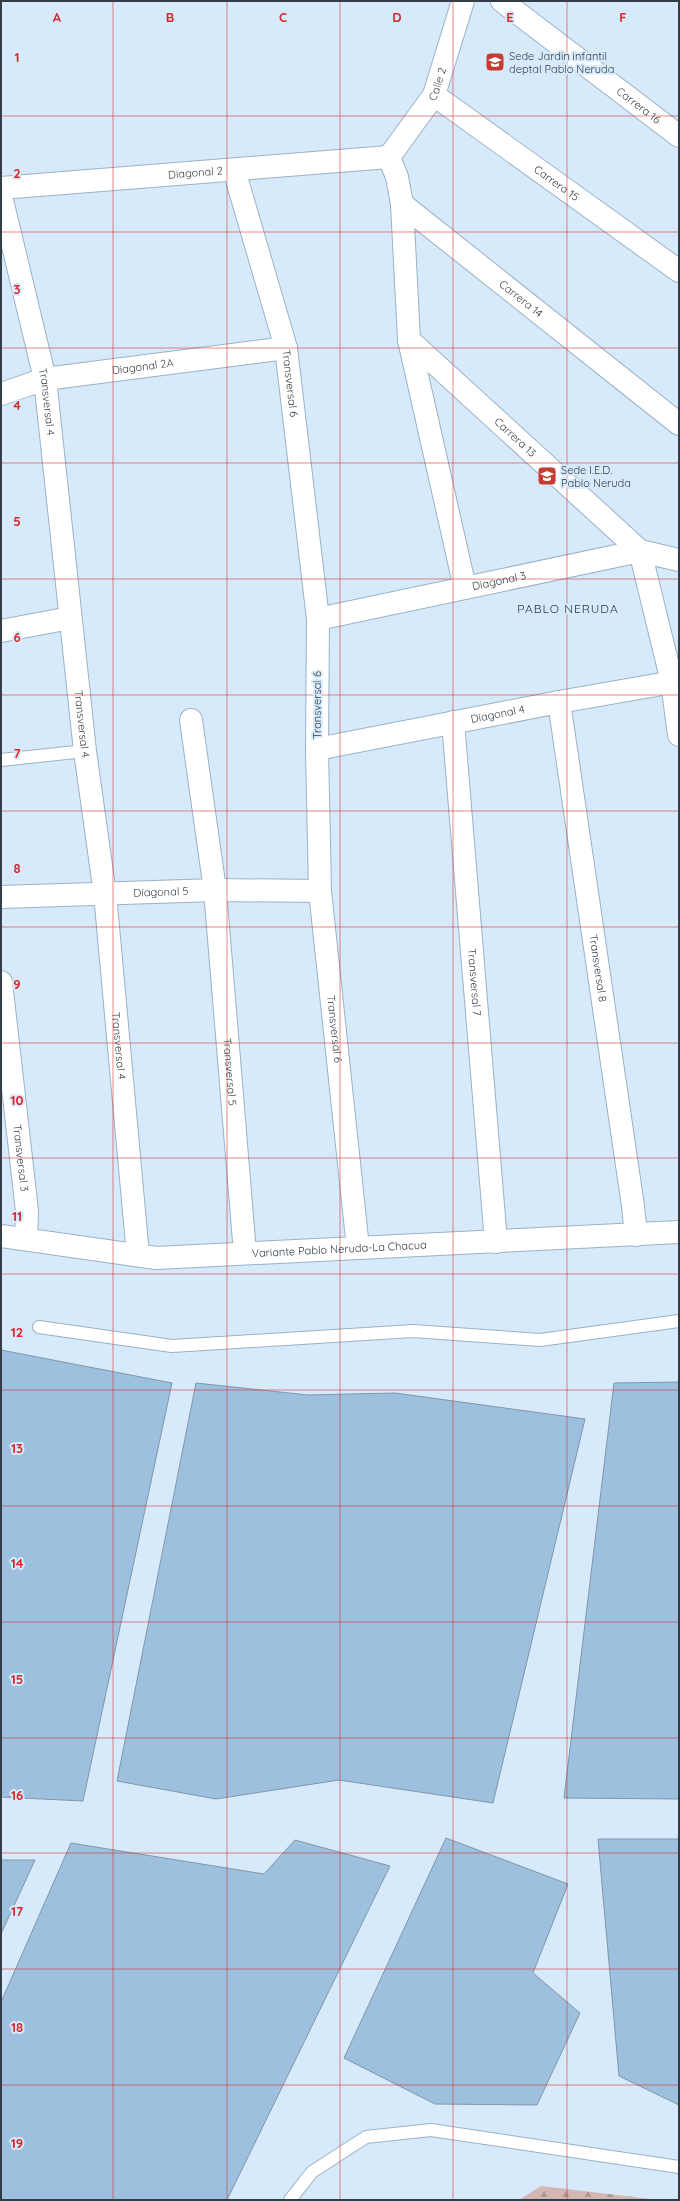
<svg xmlns="http://www.w3.org/2000/svg" width="680" height="2201" font-family="Quicksand,sans-serif">
<style>
.forest{fill:url(#forest-firs)}
.building{fill:#9cc0de;stroke:#8097a9}
.lines{fill:none;stroke-linecap:round;stroke-linejoin:round}
.lane-casing{stroke:#9bb2c5;stroke-width:14}
.street-casing{stroke:#9bb2c5;stroke-width:24}
.secondary-casing{stroke:#9bb2c5;stroke-width:24}
.lane{stroke:#fff;stroke-width:12}
.street{stroke:#fff;stroke-width:22}
.secondary{stroke:#fff;stroke-width:22}
.grid{fill:none;stroke:#d62828;stroke-width:1;stroke-opacity:0.55}
.labels{text-anchor:middle;stroke-width:4;stroke-linejoin:round;paint-order:stroke}
.poi-label{font-size:11px;fill:#333d45;stroke:#d7eafb;text-anchor:start}
.street-label{font-size:11px;fill:#333d45;stroke:#d7eafb}
.neighbourhood-label{font-size:12px;letter-spacing:1px;fill:#1f3242;stroke:#d7eafb}
.grid-label{font-size:13px;text-anchor:middle;font-weight:bold;fill:#d62828;stroke:#d7eafb;stroke-width:4;stroke-linejoin:round;paint-order:stroke}
</style>
<defs>
<pattern id="forest-firs" width="22" height="20" patternUnits="userSpaceOnUse"><rect width="22" height="20" fill="#d4b7b2"/><path d="M5 1l3.5 6h-7zM16 11l3.5 6h-7z" fill="#ad9693"/></pattern>
</defs>
<rect width="100%" height="100%" fill="#d7eafb"/>
<polygon class="forest" points="541,2186 659,2200 519,2200"/>
<g class="building">
<polygon points="1,1350 172,1383 83,1801 1,1797"/>
<polygon points="679,1382 679,1799 564,1798 614,1383"/>
<polygon points="196,1383 308,1395 395,1393 585,1419 493,1803 339,1780 216,1799 117,1781"/>
<polygon points="446,1838 568,1884 533,1973 580,2013 537,2105 435,2104 344,2058"/>
<polygon points="598,1839 679,1839 679,2105 619,2076"/>
<polygon points="295,1840 390,1866 227,2200 1,2200 1,2002 71,1843 264,1874"/>
<polygon points="1,1860 35,1860 1,1934"/>
</g>
<g class="lines">
<g class="lane-casing">
<g id="lane">
<polyline points="1,760 85,751"/>
<polyline points="39,1327 172,1346 413,1331 540,1340 679,1321"/>
<polyline points="290,2200 312,2172 366,2137 431,2130 679,2167"/>
</g>
</g>
<g class="street-casing">
<g id="street">
<path id="s1" d="M502,1l177,135"/>
<path id="s2" d="M434,95l245,176"/>
<path id="s3" d="M389,157l8,20 5,27 277,220"/>
<path id="s4" d="M389,157l45,-62 29,-94"/>
<path id="s5" d="M234,170l52,178 32,271 -1,130 3,142 38,357"/>
<path id="s6" d="M1,188l388,-31"/>
<path id="s7" d="M1,196l44,183 40,372 20,143 33,361"/>
<polyline points="402,204 409,340 465,588"/>
<path id="s8" d="M409,340l231,211 32,131 7,53"/>
<path id="s9" d="M1,394l44,-15 241,-31"/>
<path id="s10" d="M318,619l322,-68 39,9"/>
<polyline points="1,631 70,618"/>
<path id="s11" d="M559,702l74,504 3,29"/>
<path id="s12" d="M191,720l24,170 30,363"/>
<path id="s13" d="M453,722l43,520"/>
<path id="s14" d="M317,749l242,-47 120,-21"/>
<path id="s15" d="M1,897l214,-7 105,1"/>
<path id="s16" d="M1,982l26,229 -1,28"/>
</g>
</g>
<g class="secondary-casing">
<g id="secondary">
<path id="s17" d="M1,1236l155,22 523,-26"/>
</g>
</g>
<use href="#lane" class="lane"/>
<use href="#street" class="street"/>
<use href="#secondary" class="secondary"/>
</g>
<path class="grid" d="M113,1v2199M227,1v2199M340,1v2199M453,1v2199M567,1v2199M1,116h678M1,232h678M1,348h678M1,463h678M1,579h678M1,695h678M1,811h678M1,927h678M1,1043h678M1,1158h678M1,1274h678M1,1390h678M1,1506h678M1,1622h678M1,1738h678M1,1853h678M1,1969h678M1,2085h678"/>
<defs>
<g id="school-square" transform="scale(1)"><rect x="-9" y="-9" width="18" height="18" rx="4" fill="#c83a30" stroke="#d7eafb"/><path d="M0-5L7-2L0 1L-7-2ZM-4 1L0 2.5L4 1V4Q0 6-4 4Z" fill="#fff"/></g>
</defs>
<g fill-rule="evenodd">
<use href="#school-square" x="495" y="62"/>
<use href="#school-square" x="547" y="476"/>
</g>
<g class="labels">
<g class="poi-label">
<text x="509" y="60">Sede Jardin infantil<tspan x="509" dy="13">deptal Pablo Neruda</tspan></text>
<text x="561" y="474">Sede I.E.D.<tspan x="561" dy="13">Pablo Neruda</tspan></text>
</g>
<g class="street-label">
<text dy="4" stroke="none"><textPath href="#s4" startOffset="88">Calle 2</textPath></text>
<text dy="4" stroke="none"><textPath href="#s1" startOffset="172">Carrera 16</textPath></text>
<text dy="4" stroke="none"><textPath href="#s6" startOffset="195">Diagonal 2</textPath></text>
<text dy="4" stroke="none"><textPath href="#s2" startOffset="151">Carrera 15</textPath></text>
<text dy="4" stroke="none"><textPath href="#s3" startOffset="201">Carrera 14</textPath></text>
<text dy="4" stroke="none"><textPath href="#s9" startOffset="145">Diagonal 2A</textPath></text>
<text dy="4" stroke="none"><textPath href="#s5" startOffset="221">Transversal 6</textPath></text>
<text dy="4" stroke="none"><textPath href="#s7" startOffset="211">Transversal 4</textPath></text>
<text dy="4" stroke="none"><textPath href="#s8" startOffset="144">Carrera 13</textPath></text>
<text dy="4" stroke="none"><textPath href="#s10" startOffset="185">Diagonal 3</textPath></text>
<text transform="translate(317 705) rotate(-90)" y="4">Transversal 6</text>
<text dy="4" stroke="none"><textPath href="#s14" startOffset="184">Diagonal 4</textPath></text>
<text dy="4" stroke="none"><textPath href="#s7" startOffset="535">Transversal 4</textPath></text>
<text dy="4" stroke="none"><textPath href="#s15" startOffset="160">Diagonal 5</textPath></text>
<text dy="4" stroke="none"><textPath href="#s11" startOffset="269">Transversal 8</textPath></text>
<text dy="4" stroke="none"><textPath href="#s13" startOffset="261">Transversal 7</textPath></text>
<text dy="4" stroke="none"><textPath href="#s5" startOffset="869">Transversal 6</textPath></text>
<text dy="4" stroke="none"><textPath href="#s7" startOffset="859">Transversal 4</textPath></text>
<text dy="4" stroke="none"><textPath href="#s12" startOffset="354">Transversal 5</textPath></text>
<text dy="4" stroke="none"><textPath href="#s16" startOffset="177">Transversal 3</textPath></text>
<text dy="4" stroke="none"><textPath href="#s17" startOffset="340">Variante Pablo Neruda-La Chacua</textPath></text>
</g>
<g class="neighbourhood-label">
<text x="568" y="613">PABLO NERUDA</text>
</g>
</g>
<g class="grid-label">
<text x="57" y="22">A</text>
<text x="170" y="22">B</text>
<text x="283" y="22">C</text>
<text x="397" y="22">D</text>
<text x="510" y="22">E</text>
<text x="623" y="22">F</text>
<text x="17" y="62">1</text>
<text x="17" y="178">2</text>
<text x="17" y="294">3</text>
<text x="17" y="410">4</text>
<text x="17" y="526">5</text>
<text x="17" y="642">6</text>
<text x="17" y="758">7</text>
<text x="17" y="873">8</text>
<text x="17" y="989">9</text>
<text x="17" y="1105">10</text>
<text x="17" y="1221">11</text>
<text x="17" y="1337">12</text>
<text x="17" y="1453">13</text>
<text x="17" y="1568">14</text>
<text x="17" y="1684">15</text>
<text x="17" y="1800">16</text>
<text x="17" y="1916">17</text>
<text x="17" y="2032">18</text>
<text x="17" y="2148">19</text>
</g>
<rect width="680" height="2201" fill="none" stroke="#333d45" stroke-width="4"/>
</svg>
